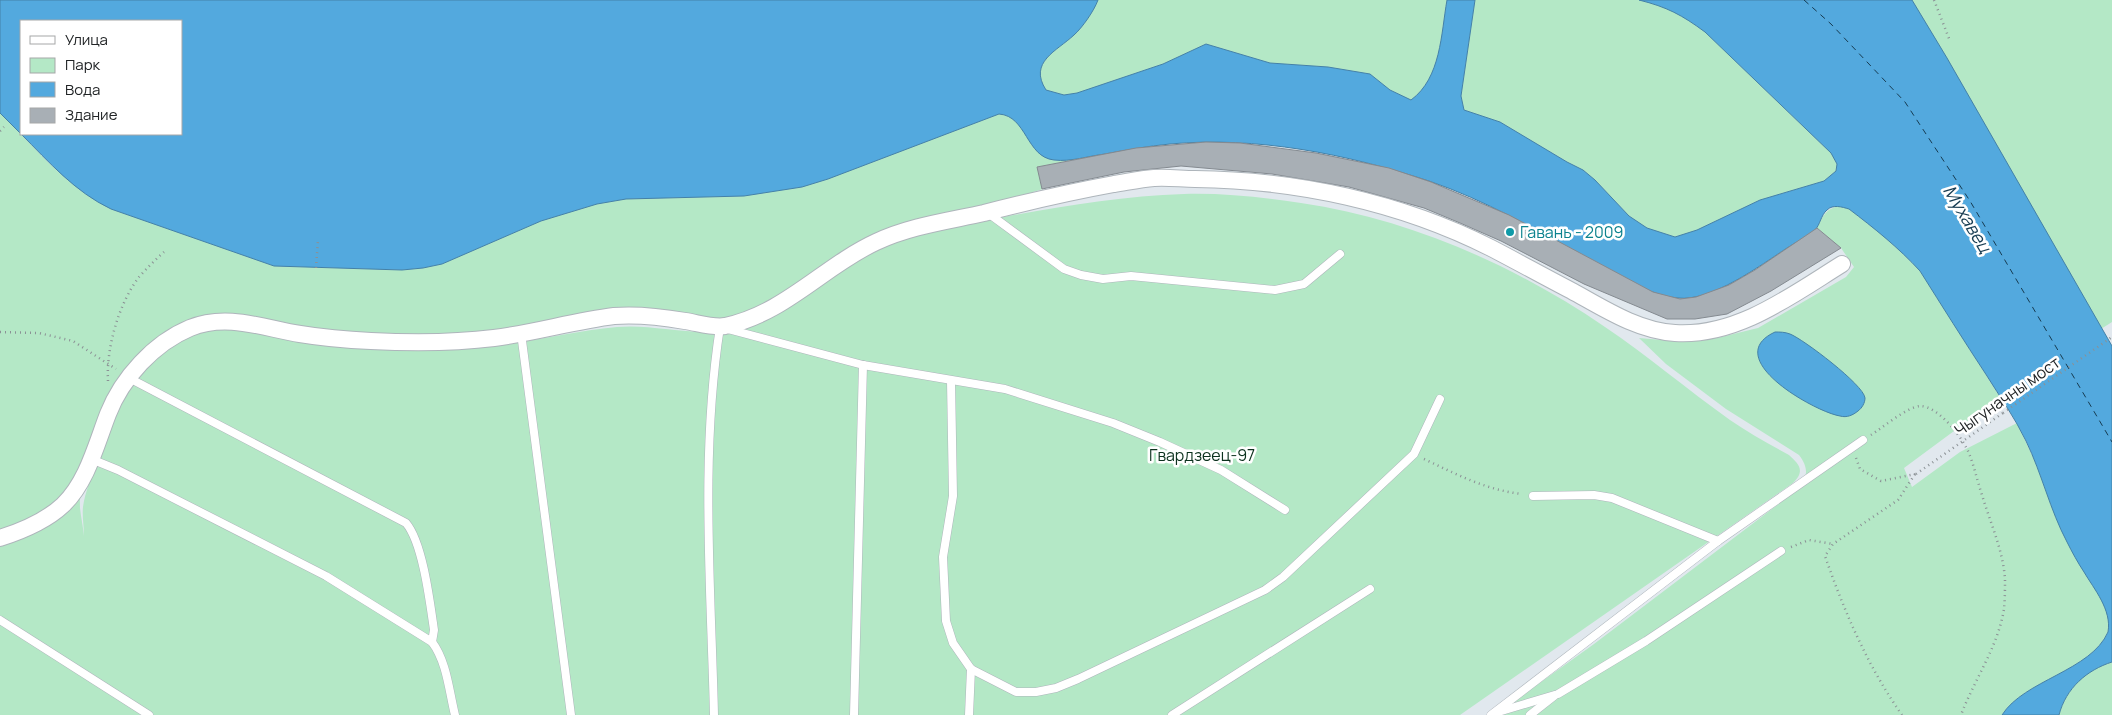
<svg xmlns="http://www.w3.org/2000/svg" width="2112" height="715" font-family="Manrope,sans-serif">
<style>
.green{fill:#b4e8c6}
.water{fill:#53a9de;stroke:#4481a7}
.lines{fill:none;stroke-linecap:round;stroke-linejoin:round}
.ferry{stroke:#173c52;stroke-width:1;stroke-dasharray:6 5;stroke-linecap:butt}
.building{fill:#a8afb5;stroke:#848a90}
.service-casing{stroke:#aeb5bb;stroke-width:9}
.minor-casing{stroke:#aeb5bb;stroke-width:18}
.path{stroke:#8b9195;stroke-width:2.5;stroke-dasharray:1 4;stroke-linecap:butt}
.service{stroke:#fff;stroke-width:8}
.minor{stroke:#fff;stroke-width:16}
.path-bridge{stroke:#8b9195;stroke-width:2.5;stroke-dasharray:1 4;stroke-linecap:butt}
.culture-dot{fill:#0f9aa8;stroke:#fff;stroke-width:2}
.labels{text-anchor:middle;stroke-width:5;stroke-linejoin:round;paint-order:stroke}
.culture-label{font-size:16px;fill:#0d838f;stroke:#fff;text-anchor:start}
.street-label{font-size:16px;fill:#212426;stroke:#fff}
.park-label{font-size:16px;fill:#0c321e;stroke:#fff}
.water-label{font-size:18px;font-style:italic;fill:#173c52;stroke:#fff}
</style>
<rect width="100%" height="100%" fill="#e1e8ee"/>
<g class="green">
<path d="M1098,0h349c-6,34 -6,78 -36,100l-21,-10 -20,-16 -42,-7 -58,-4 -64,-19 -43,20 -86,29 -13,2 -18,-5c-18,-28 11,-39 28,-55 8,-7 20,-24 24,-35z"/>
<path d="M1475,0h164c26,5 45,16 66,32l126,121 6,11 -1,7 -12,10 -64,19 -63,30 -22,7 -28,-9 -18,-12 -34,-36 -12,-10 -16,-8 -67,-40 -36,-12 -3,-14z"/>
<polygon points="1912,0 2112,0 2112,322 2101,329"/>
<path d="M0,113c35,34 67,75 111,96l163,57 128,4 21,-2 19,-4 99,-43 56,-17 29,-5 118,-3 58,-9 26,-8 171,-65c27,1 27,41 53,46 6,1 14,0 20,0l-34,7 5,22 -10,3 3,8c-17,4 -33,9 -50,12 -41,8 -83,12 -121,30 -52,25 -83,70 -144,77 -30,3 -61,-9 -91,-9 -28,0 -57,8 -84,12 -43,8 -86,15 -130,15 -40,0 -80,-2 -119,-9 -17,-3 -34,-7 -51,-10 -7,-2 -15,-5 -22,-4 -57,4 -116,69 -132,121 -7,22 -13,50 -12,73 1,9 3,19 4,28 0,-9 -2,-20 -1,-29 2,-15 9,-31 14,-46 4,-13 7,-26 12,-38 16,-38 47,-73 85,-90 33,-15 42,-6 75,0 12,2 26,3 38,5 59,7 116,14 175,9 46,-4 90,-16 135,-20 33,-3 65,7 97,4 64,-6 108,-58 163,-84 33,-16 69,-19 104,-26 67,-12 135,-25 203,-27 39,-1 78,3 117,9 109,16 213,62 304,124 43,29 83,63 125,93 19,13 39,24 59,35 11,10 16,16 4,28l-333,232h-1460z"/>
<path d="M1842,206l7,3c25,19 50,39 71,62l80,126 -96,71 8,19 48,-35 57,-29 21,45 7,21 63,120c1,8 3,16 0,23 -17,39 -84,48 -106,83h-507l99,-71 207,-157c7,-12 7,-20 -2,-32l-73,-46 -60,-45 -27,-26 35,3 43,-3 41,-10 88,-51 8,-10 -13,-19 -24,-20c6,-12 9,-21 25,-22z"/>
<path d="M2112,662v53h-53c7,-27 28,-46 53,-53z"/>
</g>
<g class="water">
<path d="M0,0h1098c-4,11 -16,28 -24,35 -17,16 -46,27 -28,55l18,5 13,-2 86,-29 43,-20 64,19 58,4 42,7 20,16 21,10c30,-22 30,-66 36,-100h28l-14,96 3,14 36,12 67,40 16,8 12,10 34,36 18,12 28,9 22,-7 63,-30 64,-19 12,-10 1,-7 -6,-11 -126,-121c-23,-17 -38,-25 -66,-32h273l35,58 165,288v316c-25,8 -46,26 -53,53h-57c22,-35 89,-44 106,-83 4,-22 -14,-43 -24,-60 -6,-9 -12,-20 -17,-30 -17,-32 -25,-68 -41,-101 -11,-23 -26,-44 -39,-65 -23,-35 -45,-70 -67,-105 -21,-23 -46,-43 -71,-62 -7,-2 -16,-5 -22,1 -6,5 -7,15 -12,20 -8,7 -19,12 -28,18 -26,17 -76,54 -109,50 -32,-3 -62,-25 -89,-39 -52,-29 -104,-59 -160,-78 -82,-27 -173,-45 -259,-37 -22,2 -43,6 -65,10 -17,2 -34,8 -51,6 -28,-3 -27,-44 -55,-46l-171,65 -26,8 -58,9 -118,3 -29,5 -56,17 -99,43 -19,4 -21,2 -128,-4 -163,-57c-36,-17 -62,-47 -90,-75h160v-113h-160v113l-21,-21z"/>
<path d="M1775,332c5,0 10,0 15,2 13,5 74,51 75,64 0,5 -3,10 -7,13 -5,4 -11,7 -18,5 -25,-4 -121,-58 -65,-84z"/>
</g>
<g class="lines">
<polyline class="ferry" points="1804,0 1831,24 1905,102 1970,201 2112,442"/>
</g>
<polygon class="building" points="1206,142 1240,143 1316,153 1389,168 1431,182 1509,215 1653,292 1680,299 1696,297 1729,285 1755,270 1817,228 1841,248 1771,291 1727,314 1695,319 1667,319 1584,284 1501,241 1460,223 1424,208 1349,187 1272,174 1181,166 1124,172 1042,189 1037,167 1136,148"/>
<g class="lines">
<g class="service-casing">
<g id="service">
<polyline points="988,213 1064,269 1081,275 1103,279 1131,276 1275,290 1304,284 1340,254"/>
<polyline points="521,333 571,715"/>
<polyline points="951,381 953,496 943,557 946,621 953,643 971,669 1016,692 1036,692 1056,688 1078,679 1265,590 1283,577 1414,454 1440,399"/>
<path d="M91,459l27,11 208,106 106,66 2,-12c-4,-27 -11,-87 -28,-107l-277,-145"/>
<polyline points="1533,496 1594,495 1612,498 1718,541"/>
<polyline points="0,620 149,715"/>
<path d="M432,642c15,20 17,49 23,73"/>
<polyline points="1498,712 1558,694 1646,641 1781,551"/>
<path d="M714,715c-3,-129 -14,-260 6,-388l143,38 142,24 108,34 47,19 61,28 64,40"/>
<polyline points="854,715 863,365"/>
<polyline points="969,715 971,669"/>
<polyline points="1172,715 1370,589"/>
<polyline points="1491,715 1718,541 1863,440"/>
<polyline points="1530,715 1554,696"/>
</g>
</g>
<g class="minor-casing">
<path id="minor" d="M0,538c22,-7 46,-17 63,-33 24,-23 33,-60 45,-91 14,-36 46,-71 82,-86 37,-15 73,0 110,6 24,4 48,6 71,7 41,2 83,2 123,-3 40,-5 80,-17 120,-22 24,-2 48,1 71,5 13,2 28,7 40,5 59,-12 99,-60 151,-84 34,-16 72,-21 108,-29 43,-11 86,-21 130,-29 13,-2 27,-5 40,-6 14,-1 28,1 41,1 101,1 205,23 296,69 27,14 54,29 81,43 31,17 66,40 103,42 62,4 117,-38 167,-69"/>
</g>
<g class="path">
<polyline points="1934,0 1950,41"/>
<polyline points="0,131 4,127"/>
<polyline points="316,268 318,240"/>
<polyline points="0,332 39,333 73,341 116,369"/>
<path d="M108,381c-2,-33 11,-78 31,-104 8,-9 16,-17 25,-25"/>
<polyline points="2003,413 2112,337"/>
<path d="M1871,435c11,-7 36,-28 49,-29 18,0 41,30 48,45 6,14 9,29 14,44 8,27 21,55 23,84 0,9 0,21 -1,30 -6,38 -30,71 -43,106"/>
<polyline points="1856,458 1860,469 1881,481 1916,474"/>
<path d="M1424,459c32,15 62,31 98,35"/>
<polyline points="1791,547 1809,540 1833,544"/>
<path d="M1902,715c-34,-48 -58,-104 -77,-159l8,-12 65,-44 17,-26"/>
</g>
<use href="#service" class="service"/>
<use href="#minor" class="minor"/>
<polyline class="path-bridge" points="1916,474 2003,413"/>
</g>
<circle class="culture-dot" cx="1510" cy="232" r="5"/>
<g class="labels">
<g class="culture-label">
<text x="1520" y="238">Гавань - 2009</text>
</g>
<g class="street-label">
<text transform="translate(2007 396) rotate(-35)" y="6">Чыгуначны мост</text>
</g>
<g class="park-label">
<text x="1202" y="461">Гвардзеец-97</text>
</g>
<g class="water-label">
<text transform="translate(1967 219) rotate(59)" y="6">Мухавец</text>
</g>
</g>
<rect x="20" y="20" width="162" height="115" fill="#ffffff" stroke="#a6a7a8"/>
<rect x="30" y="36" width="25" height="8" fill="#ffffff" stroke="#a6a7a8"/>
<text x="65" y="45" font-size="15" fill="#212426">Улица</text>
<rect x="30" y="58" width="25" height="15" fill="#b4e8c6" stroke="#a6a7a8"/>
<text x="65" y="70" font-size="15" fill="#212426">Парк</text>
<rect x="30" y="82" width="25" height="15" fill="#53a9de" stroke="#a6a7a8"/>
<text x="65" y="95" font-size="15" fill="#212426">Вода</text>
<rect x="30" y="108" width="25" height="15" fill="#a8afb5" stroke="#a6a7a8"/>
<text x="65" y="120" font-size="15" fill="#212426">Здание</text>
</svg>
